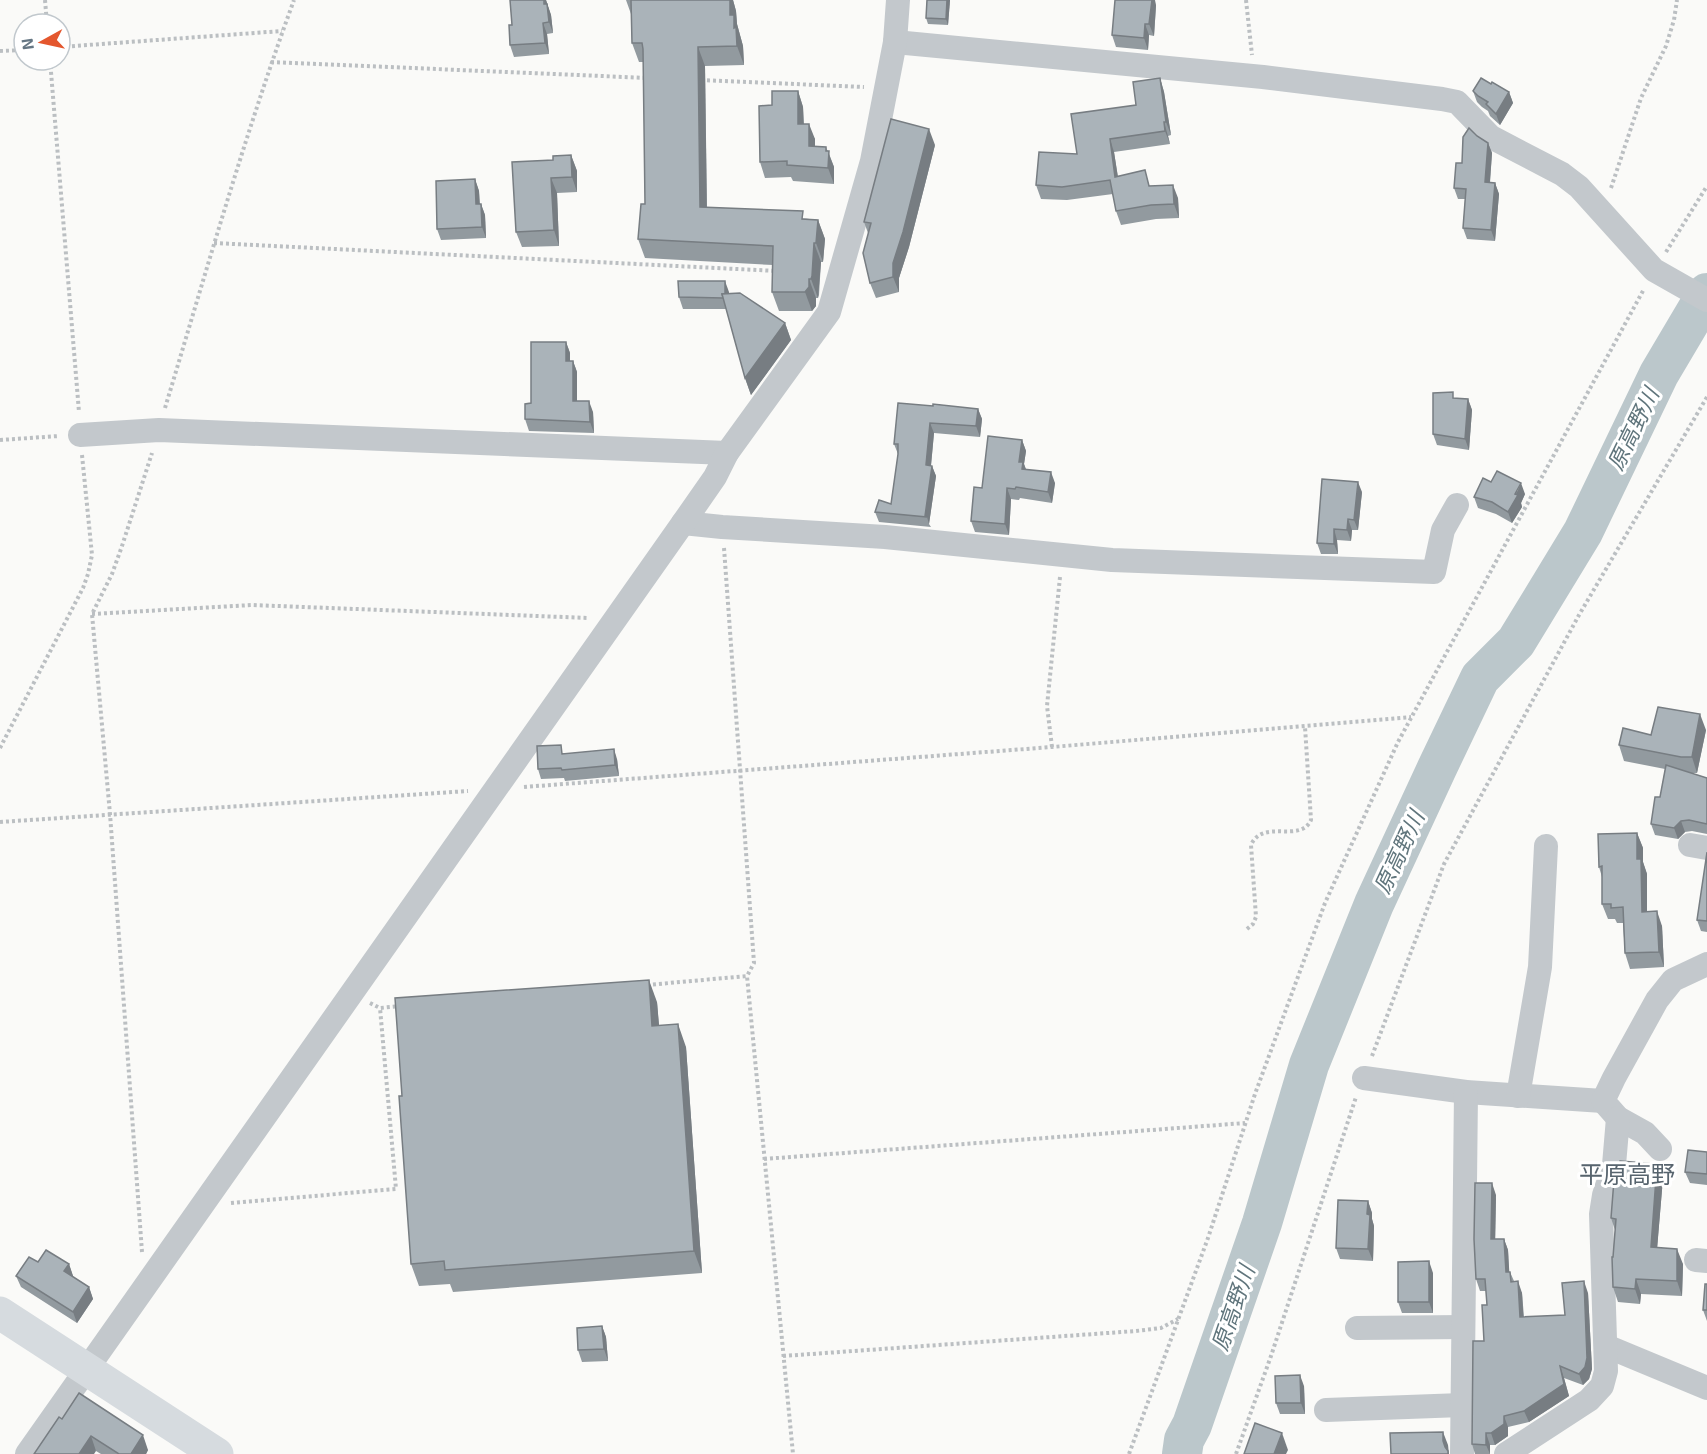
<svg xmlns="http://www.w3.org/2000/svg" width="1707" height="1454" font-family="'Exo 2','Noto Sans JP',sans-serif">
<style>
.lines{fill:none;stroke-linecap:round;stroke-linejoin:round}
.river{stroke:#bbc7cb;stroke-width:40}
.path{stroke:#bbbfc2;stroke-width:4;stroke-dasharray:3 3;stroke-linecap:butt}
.minor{stroke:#c3c8cc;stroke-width:24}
.trunk{stroke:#d6dbdf;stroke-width:33}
.wall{fill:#929a9f}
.shaded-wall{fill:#777d82}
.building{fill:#aab3b9;stroke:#777d82;stroke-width:1.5}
.labels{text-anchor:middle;stroke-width:6;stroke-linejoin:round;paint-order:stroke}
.water-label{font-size:22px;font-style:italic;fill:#60757c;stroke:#fff}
.quarter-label{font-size:24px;fill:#57646e;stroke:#fff}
</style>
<rect width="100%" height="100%" fill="#fafaf8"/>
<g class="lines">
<polyline class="river" points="1182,1454 1184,1440 1192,1425 1262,1223 1309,1065 1374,904 1437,768 1480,678 1516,642 1583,532 1659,374 1707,293"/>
<g class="path">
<polyline points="45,0 47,24"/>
<polyline points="1246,0 1252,55"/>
<polyline points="60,47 282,31"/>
<polyline points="0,51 24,50"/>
<polyline points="50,60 79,412"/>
<polyline points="271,62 648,78"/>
<polyline points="701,80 864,87"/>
<polyline points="1611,188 1641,98 1666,46 1674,20 1677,0"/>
<polyline points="214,243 777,271"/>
<polyline points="1666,252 1707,186"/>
<path d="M165,408c41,-136 80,-274 129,-408"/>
<polyline points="0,440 59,436"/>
<polyline points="724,548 754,963 747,976"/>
<polyline points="92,614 252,605 589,618"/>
<polyline points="1052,747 1047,706 1060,577"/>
<polyline points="0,748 83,588 88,574 92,555 82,455"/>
<polyline points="524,787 1052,747 1411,717"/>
<polyline points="0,822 468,791"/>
<path d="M1247,929l6,-5 3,-7 -5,-72c12,-27 49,-1 60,-25l-6,-93"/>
<polyline points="647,985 747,976 793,1454"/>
<polyline points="370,1003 380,1008 400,1006"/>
<polyline points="1372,1056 1444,864 1579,615 1707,397"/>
<polyline points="764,1159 1245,1123"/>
<polyline points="231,1203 396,1189 380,1008"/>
<polyline points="142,1252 110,814 92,614 112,574 122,546 152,453"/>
<polyline points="783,1356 1136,1331 1161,1328 1178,1319"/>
<polyline points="1129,1454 1208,1238 1255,1094 1325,903 1398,742 1644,289"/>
<polyline points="1236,1454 1271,1356 1356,1097"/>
</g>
<g class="minor">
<polyline points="895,42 1263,77 1442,99 1457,102 1491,137 1562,174 1579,187 1654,270 1707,300"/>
<polyline points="80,435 159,430 727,453"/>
<polyline points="683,523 722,527 885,537 1112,560 1434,572 1443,530 1457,505"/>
<polyline points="1690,845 1707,848"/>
<polyline points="1364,1078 1466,1092 1603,1101"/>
<polyline points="1518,1096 1540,967 1546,846"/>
<polyline points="1660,1149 1645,1133 1618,1118 1603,1101 1614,1078 1657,1000 1673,980 1707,964"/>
<polyline points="1696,1260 1707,1261"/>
<polyline points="1357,1328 1463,1327"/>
<polyline points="1606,1346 1707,1388"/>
<polyline points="1326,1410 1462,1405"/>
<polyline points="27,1454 683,523 715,477 727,453 829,312 872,161 895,42 898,0"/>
<polyline points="1462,1454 1466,1092"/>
<polyline points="1506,1454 1589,1400 1602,1386 1606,1371 1601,1214 1604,1195 1614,1165 1618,1118"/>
</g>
<polyline class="trunk" points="0,1313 217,1454"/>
</g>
<g class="wall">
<polygon points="510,0 546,0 551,15 553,33 547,34 549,54 514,57 510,45 512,25"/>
<polygon points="626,0 733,0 736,11 737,24 743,46 744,65 705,66 707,207 818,220 825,239 823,262 821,262 819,295 818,298 816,298 816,306 812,311 779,311 772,292 773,265 645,258 638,239 645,204 644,62 639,62 632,43 631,14"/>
<polygon points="927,0 950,0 948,25 928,24 926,18"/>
<polygon points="1156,5 1154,36 1149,35 1148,50 1116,47 1112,35"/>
<polygon points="1160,78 1164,92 1171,135 1168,136 1170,144 1114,152 1118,177 1151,186 1178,198 1179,218 1156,219 1121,225 1116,211 1113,194 1067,200 1041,199 1036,185 1077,154 1136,105"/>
<polygon points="1491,84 1509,92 1513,103 1500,125 1490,116 1488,111 1482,107 1477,102 1473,91"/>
<polygon points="798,91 803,107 804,124 815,139 815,146 828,151 834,167 834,184 793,181 791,177 765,178 760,162 772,105"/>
<polygon points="1477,136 1488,143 1492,153 1490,183 1495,183 1499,194 1495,241 1467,239 1463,228 1465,199 1458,199 1454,188 1462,163"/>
<polygon points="935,145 909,247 899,278 899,292 876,298 870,283 868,233 864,222"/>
<polygon points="571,155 577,171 577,192 557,193 559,246 522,247 516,232 553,160"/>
<polygon points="475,179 479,191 480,204 481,204 485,215 486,238 441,240 437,229"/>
<polygon points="729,292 729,294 785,323 791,340 751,395 745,378 726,309 683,309 679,297"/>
<polygon points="566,342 570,353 570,361 573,361 577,372 577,401 593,412 594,433 529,431 525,419 531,403"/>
<polygon points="1455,398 1468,399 1472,410 1469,450 1437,445 1433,434"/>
<polygon points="933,406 978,409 982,419 980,437 934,433 931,466 932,466 936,476 929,524 931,527 879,522 875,512 891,504 898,454 894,444"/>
<polygon points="1022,440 1026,451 1024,464 1026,469 1055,483 1052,503 1020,498 1019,500 1011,499 1009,535 975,532 971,521 982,488"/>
<polygon points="1491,482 1525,494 1521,503 1522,507 1512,523 1496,514 1478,508 1474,497"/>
<polygon points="1362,492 1358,530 1352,530 1351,541 1337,540 1338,554 1321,554 1317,543"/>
<polygon points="1706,730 1697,773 1691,773 1707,778 1707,834 1692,831 1685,832 1678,839 1655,835 1651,824 1660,797 1665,769 1624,761 1619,745 1651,735"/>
<polygon points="564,753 617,759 619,776 565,781 564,778 541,779 538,769"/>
<polygon points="1637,833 1643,848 1643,862 1647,874 1647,912 1662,926 1664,967 1630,969 1625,953 1623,923 1617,923 1615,919 1608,919 1602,904 1602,877 1599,867"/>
<polygon points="1707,852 1707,932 1701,931 1697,920"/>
<polygon points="657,1002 659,1026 686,1047 702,1273 453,1292 450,1284 419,1286 411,1264 402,1096"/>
<polygon points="1707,1152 1707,1185 1690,1183 1685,1172"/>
<polygon points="1657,1164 1663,1178 1657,1248 1683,1264 1682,1296 1641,1294 1640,1304 1618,1302 1613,1287 1613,1257 1615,1230 1611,1218 1618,1180"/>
<polygon points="1496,1195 1495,1239 1504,1239 1508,1250 1509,1272 1510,1272 1514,1281 1522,1293 1524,1317 1565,1315 1588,1293 1592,1369 1589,1379 1583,1385 1564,1378 1569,1396 1529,1422 1508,1427 1508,1436 1495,1445 1490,1445 1490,1454 1475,1454 1472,1444 1484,1341 1487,1305 1486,1291 1480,1291 1476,1279"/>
<polygon points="1368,1201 1372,1213 1372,1219 1374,1226 1373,1261 1340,1259 1336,1248"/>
<polygon points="38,1262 69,1264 73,1276 72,1277 89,1287 93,1299 77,1323 21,1287 16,1276"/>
<polygon points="1433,1273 1433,1313 1402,1313 1398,1302"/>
<polygon points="1707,1284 1707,1321 1703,1310"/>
<polygon points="602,1326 606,1337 608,1361 582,1362 578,1350"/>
<polygon points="1304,1386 1305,1414 1280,1414 1276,1403"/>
<polygon points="62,1419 148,1450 146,1454 101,1454 96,1451"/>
</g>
<g class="shaded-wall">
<polygon points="544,0 546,0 551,15 553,33 549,22"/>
<polygon points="730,0 733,0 736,11 737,24 743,46 744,65 737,46 730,15"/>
<polygon points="947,0 950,0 948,25 946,19"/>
<polygon points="1152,0 1155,0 1156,5 1154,36 1149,24"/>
<polygon points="543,23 547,34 549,54 545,43"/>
<polygon points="1145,24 1149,35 1148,50 1144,38"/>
<polygon points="698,47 705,66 707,226 700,207"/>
<polygon points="1160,78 1164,92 1171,135 1166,122"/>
<polygon points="798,91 803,107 804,139 798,124"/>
<polygon points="1509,92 1513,103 1500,125 1496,114"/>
<polygon points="1164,122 1168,136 1170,144 1165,131"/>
<polygon points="809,124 815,139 815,161 809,146"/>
<polygon points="929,129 935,145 909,247 899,278 899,292 893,277 893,263"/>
<polygon points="1110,139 1114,152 1120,191 1115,177"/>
<polygon points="1488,143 1492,153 1489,193 1485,182"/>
<polygon points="826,147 834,167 834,184 828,168"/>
<polygon points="571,155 577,171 577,192 572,177"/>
<polygon points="551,178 557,193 559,246 554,230"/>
<polygon points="475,179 479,191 480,216 476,204"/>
<polygon points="1495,183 1499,194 1495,241 1491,230"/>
<polygon points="1173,185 1178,198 1179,218 1174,204"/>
<polygon points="481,204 485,215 486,238 482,227"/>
<polygon points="818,220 825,239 823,262 816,243"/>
<polygon points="814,243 821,262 818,298 811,279"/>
<polygon points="809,279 816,298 816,306 812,311 805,292"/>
<polygon points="725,281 729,292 729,309 725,298"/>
<polygon points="785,323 791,340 751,395 745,378"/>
<polygon points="566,342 570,353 570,372 566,361"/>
<polygon points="573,361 577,372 577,413 573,401"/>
<polygon points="1468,399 1472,410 1469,450 1465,439"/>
<polygon points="589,401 593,412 594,433 590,422"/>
<polygon points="978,409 982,419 980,437 976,426"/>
<polygon points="930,423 934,433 930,475 926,465"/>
<polygon points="1022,440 1026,451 1024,464 1027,473 1026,480 1019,462"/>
<polygon points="932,466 936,476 929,524 927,517 925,517"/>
<polygon points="1051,472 1055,483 1052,503 1048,492"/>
<polygon points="1358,482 1362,492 1358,530 1354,520"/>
<polygon points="1521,483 1525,494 1521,503 1522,507 1512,523 1508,512"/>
<polygon points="1007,488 1011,499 1009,535 1005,524"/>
<polygon points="1348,519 1352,530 1351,541 1347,530"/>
<polygon points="1334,529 1337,540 1338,554 1334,544"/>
<polygon points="1700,714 1706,730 1697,773 1692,757"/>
<polygon points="614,749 617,759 619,776 615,765"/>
<polygon points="1681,821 1685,832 1678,839 1674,828"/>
<polygon points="1637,833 1643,848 1643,862 1647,874 1647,927 1642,912 1637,859"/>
<polygon points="1657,911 1662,926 1664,967 1659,952"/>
<polygon points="649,980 657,1002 661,1048 652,1026"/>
<polygon points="678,1024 686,1047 702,1273 694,1251"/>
<polygon points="1657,1164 1663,1178 1656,1262 1651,1247"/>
<polygon points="1492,1183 1496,1195 1495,1251 1491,1239"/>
<polygon points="1368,1201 1372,1213 1372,1219 1374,1226 1373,1261 1368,1249 1367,1214"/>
<polygon points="1504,1239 1508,1250 1510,1284 1506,1272"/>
<polygon points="1677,1249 1683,1264 1682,1296 1677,1281"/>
<polygon points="1429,1261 1433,1273 1433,1313 1429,1302"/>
<polygon points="69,1264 73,1276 68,1283 64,1271"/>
<polygon points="1636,1279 1641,1294 1640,1304 1635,1289"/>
<polygon points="1518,1281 1522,1293 1524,1328 1520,1317"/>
<polygon points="1584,1281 1588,1293 1592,1369 1589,1379 1583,1385 1579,1374"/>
<polygon points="89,1287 93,1299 77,1323 73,1312"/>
<polygon points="602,1326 606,1337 608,1361 604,1349"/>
<polygon points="1560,1366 1564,1378 1569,1396 1529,1422 1524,1411"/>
<polygon points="1300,1375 1304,1386 1305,1414 1301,1403"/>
<polygon points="1504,1416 1508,1427 1508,1436 1495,1445 1491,1433"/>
<polygon points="1443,1432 1448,1445 1449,1454 1447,1454 1443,1441"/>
<polygon points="1282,1433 1288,1450 1286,1454 1274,1454"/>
<polygon points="1486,1433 1490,1445 1490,1454 1486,1445"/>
<polygon points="143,1435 148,1450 146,1454 131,1454"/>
<polygon points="91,1436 96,1451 94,1454 79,1454"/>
</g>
<g class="building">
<polygon points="510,0 544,0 544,4 547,4 549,22 543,23 545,43 510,45 509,25 512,25"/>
<polygon points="631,0 730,0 730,15 734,15 734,28 736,27 737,46 698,47 700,207 803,211 802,219 818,220 816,243 814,243 812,276 811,279 809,279 809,287 805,292 772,292 773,246 638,239 641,204 645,204 643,49 642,43 632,43"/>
<polygon points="927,0 947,0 946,19 926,18"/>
<polygon points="1115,0 1152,0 1149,24 1145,24 1144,38 1112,35"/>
<polygon points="1160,78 1166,122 1164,122 1165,131 1110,139 1115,177 1145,170 1149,186 1173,185 1174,204 1151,205 1116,211 1110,180 1062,187 1036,185 1039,152 1077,154 1071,114 1136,105 1133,82"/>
<polygon points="1481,78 1491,84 1492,82 1509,92 1496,114 1486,104 1488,102 1478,96 1473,91"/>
<polygon points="772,91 798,91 798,124 809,124 809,146 826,147 826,151 829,151 828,168 787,165 787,161 760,162 759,106 772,105"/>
<polygon points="891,119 929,129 903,232 893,263 893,277 870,283 863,253 871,223 864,222"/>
<polygon points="1469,128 1477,136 1488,143 1485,182 1495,183 1491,230 1463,228 1466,189 1454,188 1456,163 1462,163 1463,137"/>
<polygon points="571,155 572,177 551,178 554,230 516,232 512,162 553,160 553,156"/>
<polygon points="475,179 476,204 481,204 482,227 437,229 436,181"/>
<polygon points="678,281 725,281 725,294 722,294 723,298 679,297"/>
<polygon points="740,293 785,323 745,378 722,294"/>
<polygon points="531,342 566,342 566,361 573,361 573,401 589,401 590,422 525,419 525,404 531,403"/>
<polygon points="1453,392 1453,398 1468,399 1465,439 1433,434 1433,393"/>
<polygon points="898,403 933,406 933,404 978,409 976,426 930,423 926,465 932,466 925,516 927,517 875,512 879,500 891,504 898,454 898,444 894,444"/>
<polygon points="988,436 1022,440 1019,462 1023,462 1022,469 1051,472 1048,492 1016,487 1015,489 1007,488 1005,524 971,521 974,487 982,488"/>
<polygon points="1497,471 1521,483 1515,494 1518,495 1508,512 1492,502 1474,497 1483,478 1491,482"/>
<polygon points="1322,479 1358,482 1354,520 1348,519 1347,530 1334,529 1334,544 1317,543"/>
<polygon points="1658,707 1700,714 1692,757 1681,757 1619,745 1623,728 1651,735"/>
<polygon points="561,745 562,754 614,749 615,765 562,770 561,768 538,769 537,746"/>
<polygon points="1666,765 1707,778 1707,824 1689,820 1681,821 1674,828 1651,824 1655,797 1660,797"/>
<polygon points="1637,833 1637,859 1641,859 1642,912 1657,911 1659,952 1625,953 1623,907 1611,908 1611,904 1602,904 1602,866 1599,867 1598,834"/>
<polygon points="1707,852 1707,921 1697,920"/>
<polygon points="649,980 652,1026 678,1024 694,1251 445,1270 444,1261 411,1264 399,1096 402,1096 395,998"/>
<polygon points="1688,1150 1707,1152 1707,1174 1685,1172"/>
<polygon points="1620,1161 1657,1164 1651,1247 1677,1249 1677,1281 1636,1279 1635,1289 1613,1287 1612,1257 1613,1257 1616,1219 1611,1218 1614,1180 1618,1180"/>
<polygon points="1475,1183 1492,1183 1491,1239 1504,1239 1506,1272 1510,1272 1511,1282 1518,1281 1520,1317 1565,1315 1562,1283 1584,1281 1587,1358 1585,1367 1579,1374 1560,1366 1564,1384 1524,1411 1504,1416 1504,1424 1491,1433 1486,1433 1486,1445 1472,1444 1473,1341 1484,1341 1482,1305 1487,1305 1485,1279 1476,1279 1474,1239"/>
<polygon points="1338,1200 1368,1201 1367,1214 1370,1215 1368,1249 1336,1248"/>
<polygon points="46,1250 69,1264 64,1271 89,1287 73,1312 16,1276 29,1257 38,1262"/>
<polygon points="1429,1261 1429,1302 1398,1302 1398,1262"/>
<polygon points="1705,1284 1707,1284 1707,1310 1703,1310"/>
<polygon points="602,1326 604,1349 578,1350 577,1328"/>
<polygon points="1300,1375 1301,1403 1276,1403 1275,1376"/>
<polygon points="79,1393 143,1435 131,1454 119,1454 91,1436 79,1454 34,1454 59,1417 62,1419"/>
<polygon points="1255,1423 1282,1433 1274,1454 1244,1454"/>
<polygon points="1443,1432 1443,1441 1445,1447 1448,1451 1448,1454 1391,1454 1390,1433"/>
</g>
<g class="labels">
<g class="water-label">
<text transform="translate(1633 429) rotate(-64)" y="8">原高野川</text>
<text transform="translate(1399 852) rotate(-65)" y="8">原高野川</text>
<text transform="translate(1233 1308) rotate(-71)" y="8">原高野川</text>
</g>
<g class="quarter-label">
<text x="1627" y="1183">平原高野</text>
</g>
</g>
<g transform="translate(42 42) rotate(262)"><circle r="28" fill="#ffffff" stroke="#c1c8cd" stroke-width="1.5"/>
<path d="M0-4.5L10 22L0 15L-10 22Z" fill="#e4572e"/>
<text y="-9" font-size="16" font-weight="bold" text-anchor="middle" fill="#657683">N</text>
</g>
</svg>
